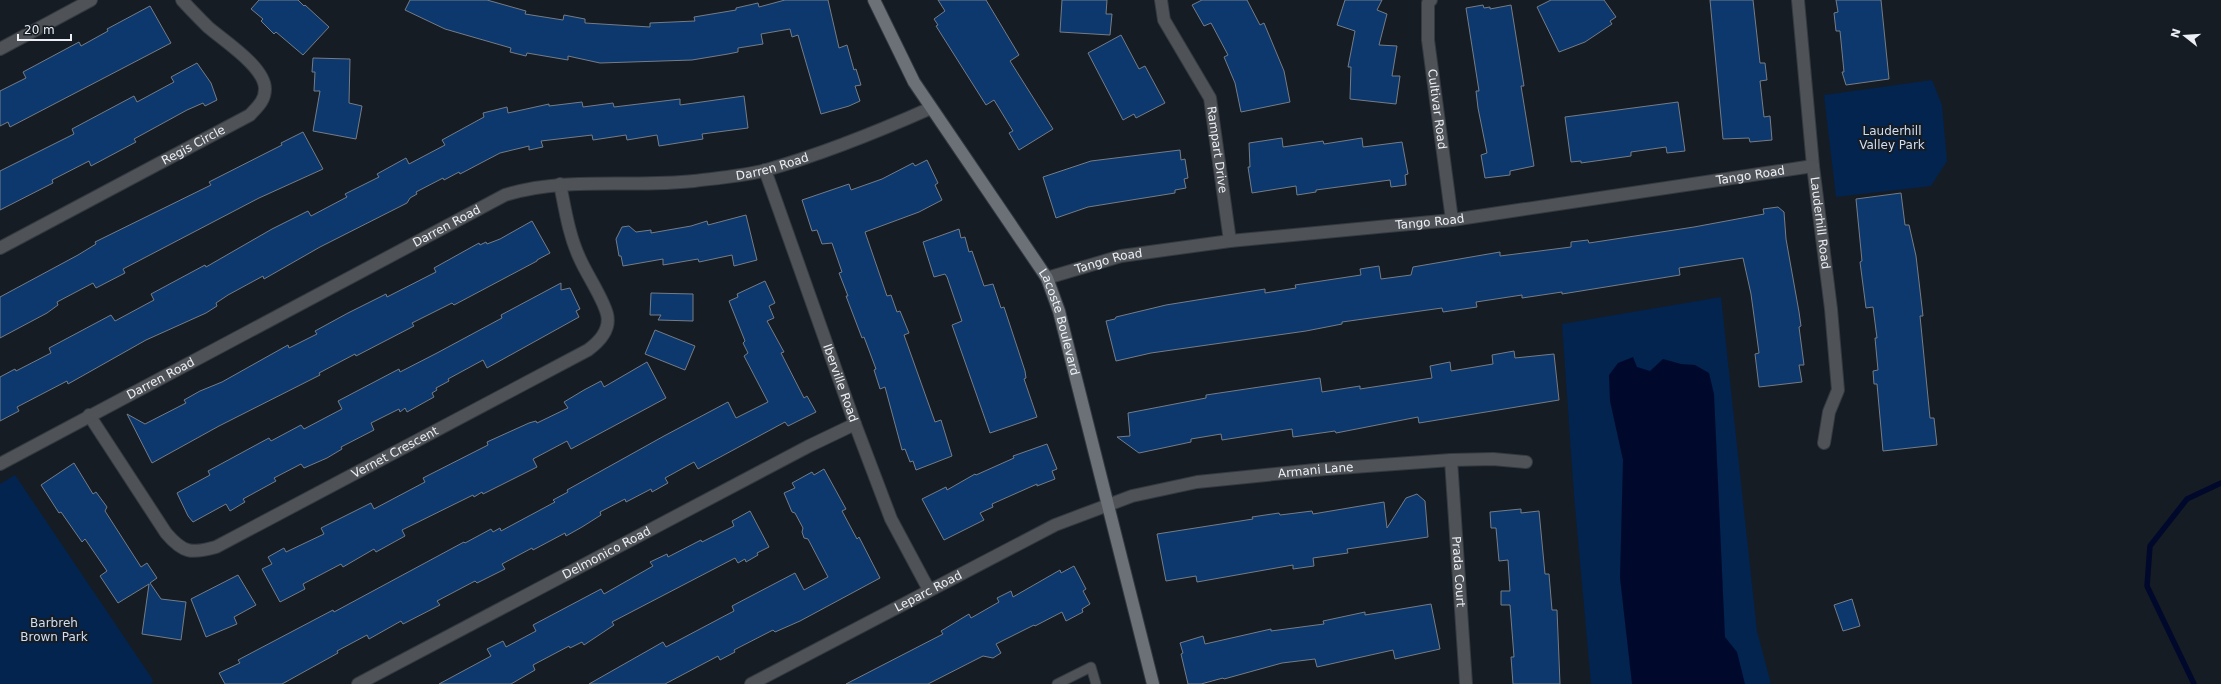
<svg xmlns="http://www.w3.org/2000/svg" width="2221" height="684" font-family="'DejaVu Sans',sans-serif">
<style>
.green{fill:#02244f}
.water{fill:#00092c}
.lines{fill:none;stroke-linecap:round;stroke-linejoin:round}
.stream{stroke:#00092c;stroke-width:5.5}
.building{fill:#0d386d;stroke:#747c86}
.lane-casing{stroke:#343a41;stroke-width:11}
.street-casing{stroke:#343a41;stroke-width:14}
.secondary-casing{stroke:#343a41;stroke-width:14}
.lane{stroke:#4f5256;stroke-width:9}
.street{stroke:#4f5256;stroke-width:12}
.secondary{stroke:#6c7178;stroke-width:12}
.labels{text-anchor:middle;stroke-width:4;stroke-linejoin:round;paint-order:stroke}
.street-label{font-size:12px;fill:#ecf0f6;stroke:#161c24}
.park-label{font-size:12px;fill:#cfdef2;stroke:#161c24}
</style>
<rect width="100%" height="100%" fill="#161c24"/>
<g class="green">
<polygon points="1932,80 1942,105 1947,161 1931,186 1836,197 1824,95"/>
<polygon points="1721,297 1757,631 1771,684 1591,684 1574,495 1562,324"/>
<polygon points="15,475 153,680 151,684 0,684 0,484"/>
</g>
<polygon class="water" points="1633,357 1637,367 1650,371 1663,359 1681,364 1695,365 1709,373 1714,394 1725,637 1737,652 1745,684 1632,684 1620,578 1623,460 1610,401 1609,375 1618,363"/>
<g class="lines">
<polyline class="stream" points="2194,684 2147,586 2150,546 2187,499 2221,483"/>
</g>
<g class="building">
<polygon points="259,0 298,0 304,6 305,5 329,27 303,55 276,32 274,34 261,21 263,19 251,9"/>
<polygon points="410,0 487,0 526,11 525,14 563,20 564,15 585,19 585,23 650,27 650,23 695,21 694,17 736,10 736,8 758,3 759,7 785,0 828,0 839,48 847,45 854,70 856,69 861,85 855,86 860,101 849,106 821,114 798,35 792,37 790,29 761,34 763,44 738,48 738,52 728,54 692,60 600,63 568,56 568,60 527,53 526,56 510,52 511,48 445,29 405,10"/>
<polygon points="938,0 986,0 1019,55 1010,61 1053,129 1019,150 1009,133 1013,131 994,100 986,105 936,26 938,25 934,19 945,11"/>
<polygon points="1062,0 1107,0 1106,14 1112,14 1110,35 1060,32"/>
<polygon points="1202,0 1247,0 1260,25 1264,23 1284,71 1290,102 1241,112 1235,83 1224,57 1228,55 1211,23 1204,26 1192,5"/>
<polygon points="1345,0 1382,0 1377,10 1387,14 1379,45 1397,46 1392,76 1400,76 1396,104 1350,99 1351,67 1348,67 1355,31 1337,25"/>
<polygon points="1551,0 1604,0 1616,17 1610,21 1612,24 1585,42 1559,52 1537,7"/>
<polygon points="1710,0 1753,0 1760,63 1765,63 1767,80 1760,81 1764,117 1770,116 1772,140 1750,142 1749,138 1723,139"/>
<polygon points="1836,0 1881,0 1889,79 1846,85 1842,72 1844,72 1840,31 1836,31 1834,13 1838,12"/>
<polygon points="1483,5 1484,8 1490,7 1490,9 1511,5 1524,86 1521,86 1534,166 1510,171 1510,175 1485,178 1481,155 1487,153 1478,108 1476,91 1479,91 1466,8"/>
<polygon points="150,6 171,43 10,127 8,122 0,126 0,91 26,78 23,72 79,42 81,46 108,31 107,29"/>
<polygon points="1121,35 1139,69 1145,66 1165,103 1136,118 1134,114 1123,120 1088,53"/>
<polygon points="313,58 350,59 349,103 362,106 356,139 313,131 320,91 314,91 315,72 312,72"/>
<polygon points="197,63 211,83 217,100 205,106 203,103 187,110 134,139 136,142 91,166 89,161 52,180 53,183 0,210 0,171 74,134 72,129 134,96 137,102 174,82 171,77"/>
<polygon points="744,96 748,128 702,134 703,139 659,146 657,135 627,140 626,135 593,140 592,135 541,141 543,147 529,150 529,146 500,153 460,174 459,172 444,180 443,178 416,192 417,194 410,198 407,203 320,247 264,279 263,276 228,295 216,303 217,306 206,313 146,340 68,384 67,381 17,407 19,411 0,421 0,377 15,369 16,371 51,353 49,348 111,315 115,321 154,300 151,294 205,265 206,267 272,229 308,211 311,216 347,197 345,194 379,177 377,174 406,158 409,164 445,145 442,140 484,117 483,113 507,107 508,113 549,104 549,106 582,102 583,107 613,103 614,107 680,99 680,105"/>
<polygon points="1678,102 1685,151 1667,153 1666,147 1631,152 1631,156 1581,163 1581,161 1571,162 1565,117"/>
<polygon points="303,132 323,169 259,198 123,269 125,273 96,288 93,283 57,302 58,305 47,313 0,338 0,297 78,255 96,244 95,242 211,185 209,182 282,145 281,143"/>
<polygon points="1282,138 1283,147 1323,141 1324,144 1362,138 1363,147 1402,142 1408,174 1405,175 1406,185 1391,187 1390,180 1316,190 1316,192 1297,195 1296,186 1252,193 1248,167 1250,167 1249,143"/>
<polygon points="1180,150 1181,160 1185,159 1188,178 1184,179 1186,188 1175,190 1175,193 1088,207 1056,218 1043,177 1091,161"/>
<polygon points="927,160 938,183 935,185 942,200 919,212 865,232 887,296 891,295 897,312 900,311 909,333 904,335 935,422 941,420 952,456 916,470 913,461 910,462 905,449 902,450 885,387 880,389 874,370 876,369 864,337 862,338 846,296 848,296 839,273 842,272 832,243 822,244 817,230 812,231 802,200 849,184 851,190 882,179 913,163 915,166"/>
<polygon points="1901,193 1905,225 1909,225 1916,256 1923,316 1920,316 1930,418 1934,418 1937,445 1883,451 1877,384 1874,384 1873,371 1878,370 1875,338 1877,338 1873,307 1866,308 1860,262 1862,261 1856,199"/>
<polygon points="1778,207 1784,212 1786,239 1799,312 1801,326 1799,327 1804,365 1799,365 1802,382 1759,387 1755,354 1759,353 1751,294 1743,258 1679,268 1680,275 1562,294 1562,292 1522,298 1522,295 1476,302 1477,307 1443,312 1442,308 1342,322 1342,324 1306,331 1151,353 1116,361 1106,321 1115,319 1116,317 1166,305 1265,289 1265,293 1296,288 1295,285 1361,275 1360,269 1379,266 1381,279 1411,275 1413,267 1500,252 1500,256 1571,247 1571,242 1588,240 1589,243 1694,227 1764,214 1763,209"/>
<polygon points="746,215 757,260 734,266 732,255 699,262 698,259 663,265 663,259 623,266 621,256 619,256 616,239 622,227 629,226 636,232 651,230 651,233 691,226 707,221 708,225"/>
<polygon points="532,221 550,253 537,260 537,261 454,305 452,303 412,323 414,326 356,356 355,354 319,373 320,375 219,426 152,463 127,414 145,424 186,403 184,400 200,391 222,382 288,345 289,348 317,334 315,331 348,313 386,294 387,297 436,272 434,268 479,243 480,245 486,242 487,244 500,239"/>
<polygon points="959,229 961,238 965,237 969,252 972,251 984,286 993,284 1001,308 1004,307 1025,371 1026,378 1024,379 1037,417 990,433 952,325 962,321 947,277 945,274 934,277 923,242"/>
<polygon points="765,281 775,303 769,306 774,318 767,321 784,352 781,353 804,398 807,396 816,412 788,426 785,422 698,469 694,462 665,478 668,483 652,492 651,489 626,502 625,499 600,512 601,515 582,527 566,536 565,533 533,550 532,548 502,564 505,569 477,583 475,581 437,601 440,605 403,624 401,621 369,639 367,635 337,651 338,653 282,684 225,684 219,673 240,663 238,660 333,610 334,612 464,542 465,543 491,529 493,532 500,528 501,531 555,502 553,500 568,492 567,490 664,436 728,402 736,418 768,402 744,356 748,353 743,343 745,341 729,301 738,297 737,294"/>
<polygon points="561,283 561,290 570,288 580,309 576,311 579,317 487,368 483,360 448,379 449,381 436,388 437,390 432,393 434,397 407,412 405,408 400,412 399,409 371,423 374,430 341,447 342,449 327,458 304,468 301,464 274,478 276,481 243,499 245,502 230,511 226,504 193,522 188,516 177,493 210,475 208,471 269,438 271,441 301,425 304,429 342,409 338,401 399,369 400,372 437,353 502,318 501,315"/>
<polygon points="651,293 693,294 693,321 658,320 661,315 650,315"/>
<polygon points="655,330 695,346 685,370 645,354"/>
<polygon points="1514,351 1515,358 1554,354 1559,400 1419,423 1418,417 1336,433 1335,431 1293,437 1292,429 1222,440 1221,434 1191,439 1191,442 1139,453 1117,437 1130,436 1128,413 1206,398 1206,395 1320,378 1322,392 1360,386 1360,389 1432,378 1430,366 1450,362 1451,371 1493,364 1492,355"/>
<polygon points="647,362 666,398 571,449 567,441 533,459 537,467 483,494 482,492 474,497 473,495 402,530 405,536 376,552 374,549 343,567 341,564 303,584 305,589 280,602 262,569 272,564 268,557 284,548 286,552 324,534 321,528 371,503 374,509 425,482 423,478 488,445 487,442 529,423 536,421 537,423 568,408 564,402 584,390 601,381 604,387"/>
<polygon points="1047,444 1057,469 1052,471 1055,479 1037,486 1037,484 992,504 993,507 980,513 984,520 944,540 922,499 946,487 947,490 975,474 976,475 1014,458 1013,456"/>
<polygon points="74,463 93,494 96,492 107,507 105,511 141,567 147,563 157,578 150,583 161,599 186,602 181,640 142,634 149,584 118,603 100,576 107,571 85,539 82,542 61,512 59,513 41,485"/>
<polygon points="824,469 846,509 842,511 857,539 859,537 880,578 800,621 775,632 773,630 734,650 735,652 720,660 718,656 665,684 589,684 663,642 666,647 734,611 732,606 795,573 804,590 828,577 808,539 804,538 802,532 803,528 795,513 792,512 784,493 795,488 792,483 812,472 814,475"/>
<polygon points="1417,494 1425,501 1428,537 1347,549 1348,553 1313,558 1314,566 1293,569 1293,565 1197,582 1196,576 1166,581 1157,534 1253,519 1252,517 1279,513 1280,515 1312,511 1313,514 1384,502 1387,528 1406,498"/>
<polygon points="1521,509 1521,513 1539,511 1545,574 1549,574 1552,610 1557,610 1560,684 1513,684 1511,657 1514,657 1510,605 1501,605 1501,591 1510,591 1508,560 1499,561 1496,528 1491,528 1490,512"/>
<polygon points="750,511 769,547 757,553 758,555 746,562 745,559 738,563 735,558 612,622 614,625 584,645 582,642 570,648 569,646 533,665 535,670 511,684 439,684 491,656 487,649 503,641 506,647 536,631 533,625 601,589 604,594 653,566 650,562 667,554 668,557 701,540 702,542 734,526 732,521"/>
<polygon points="1074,566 1086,589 1083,591 1090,604 1082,609 1083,612 1066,621 1062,612 1035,626 1034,625 996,644 1001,653 993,658 983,656 977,659 928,684 846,684 943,634 941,631 969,614 971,618 999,602 997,598 1011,591 1013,597 1060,570 1061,573"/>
<polygon points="238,575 256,605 234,617 237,624 206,637 191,599"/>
<polygon points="1852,599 1860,626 1843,631 1834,605"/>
<polygon points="1431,604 1440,649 1395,659 1393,650 1317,667 1315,659 1282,663 1224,679 1223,678 1201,684 1188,684 1181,654 1183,653 1180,643 1203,636 1205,644 1271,629 1271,631 1324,624 1323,621 1365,612 1365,615"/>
</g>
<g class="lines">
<g class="lane-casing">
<polyline id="lane" points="1057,684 1091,667 1096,684"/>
</g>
<g class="street-casing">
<g id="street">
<path id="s1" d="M1161,0l3,20 46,78 20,143"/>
<path id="s2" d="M1431,0l-3,3v37l24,180"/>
<path id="s3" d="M1798,0l15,166 18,143 7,81 -9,22 -5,31"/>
<polyline points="0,49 91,0"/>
<path id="s4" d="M765,170l90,254 36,95 38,71"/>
<path id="s5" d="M0,248l250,-133c7,-8 15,-14 15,-26 0,-22 -41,-48 -57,-62 -9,-9 -18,-18 -26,-27"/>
<path id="s6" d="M1047,278l74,-22 109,-15 222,-21 361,-54"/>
<path id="s7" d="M89,415l77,118c17,20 25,21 50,14l372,-197c11,-8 23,-20 19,-36 -4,-16 -20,-39 -27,-55 -11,-23 -15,-50 -20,-75"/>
<path id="s8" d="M1451,460l15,224"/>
<path id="s9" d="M0,464l505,-269c62,-19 126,-7 189,-14 24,-3 50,-5 72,-11 57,-16 111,-38 165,-62"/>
<path id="s10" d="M358,684l451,-238 46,-22"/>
<path id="s11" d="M751,684l304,-159 77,-29 65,-14 128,-13 126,-9 42,-1 33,3"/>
</g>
</g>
<g class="secondary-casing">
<g id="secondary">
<path id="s12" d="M874,0l40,82 133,196 12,33 94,373"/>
</g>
</g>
<use href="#lane" class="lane"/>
<use href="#street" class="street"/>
<use href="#secondary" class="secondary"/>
</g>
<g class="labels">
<g class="street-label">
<text dy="4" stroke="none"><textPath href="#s2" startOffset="111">Cultivar Road</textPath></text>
<text dy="4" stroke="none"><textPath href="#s5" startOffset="219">Regis Circle</textPath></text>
<text dy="4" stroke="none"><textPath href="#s1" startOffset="163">Rampart Drive</textPath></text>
<text dy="4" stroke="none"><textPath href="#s9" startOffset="842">Darren Road</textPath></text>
<text dy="4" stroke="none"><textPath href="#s6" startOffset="712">Tango Road</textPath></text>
<text dy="4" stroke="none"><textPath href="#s6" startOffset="388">Tango Road</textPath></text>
<text dy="4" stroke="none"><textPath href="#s3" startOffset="224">Lauderhill Road</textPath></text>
<text dy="4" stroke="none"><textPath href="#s9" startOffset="506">Darren Road</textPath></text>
<text dy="4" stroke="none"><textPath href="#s6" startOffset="64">Tango Road</textPath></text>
<text dy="4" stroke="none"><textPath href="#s12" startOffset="374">Lacoste Boulevard</textPath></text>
<text dy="4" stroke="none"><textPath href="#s9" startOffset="182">Darren Road</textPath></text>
<text dy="4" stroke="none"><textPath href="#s4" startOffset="226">Iberville Road</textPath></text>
<text dy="4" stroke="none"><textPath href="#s7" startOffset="400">Vernet Crescent</textPath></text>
<text dy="4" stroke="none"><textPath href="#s11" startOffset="611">Armani Lane</textPath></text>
<text dy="4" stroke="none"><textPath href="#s10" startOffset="281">Delmonico Road</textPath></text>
<text dy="4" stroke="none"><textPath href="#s8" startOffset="112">Prada Court</textPath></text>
<text dy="4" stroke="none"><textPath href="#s11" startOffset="200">Leparc Road</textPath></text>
</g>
<g class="park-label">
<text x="1892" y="135">Lauderhill<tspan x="1892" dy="14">Valley Park</tspan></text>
<text x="54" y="627">Barbreh<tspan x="54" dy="14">Brown Park</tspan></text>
</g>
</g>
<g transform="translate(2185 36) rotate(287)" stroke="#161c24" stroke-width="3" paint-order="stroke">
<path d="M0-3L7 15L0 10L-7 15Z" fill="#ecf0f6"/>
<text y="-6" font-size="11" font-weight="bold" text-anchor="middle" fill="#ecf0f6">N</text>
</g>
<path d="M18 34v6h53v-6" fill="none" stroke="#ecf0f6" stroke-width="2"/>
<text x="24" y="34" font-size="12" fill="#ecf0f6" stroke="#161c24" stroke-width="3" paint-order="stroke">20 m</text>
</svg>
